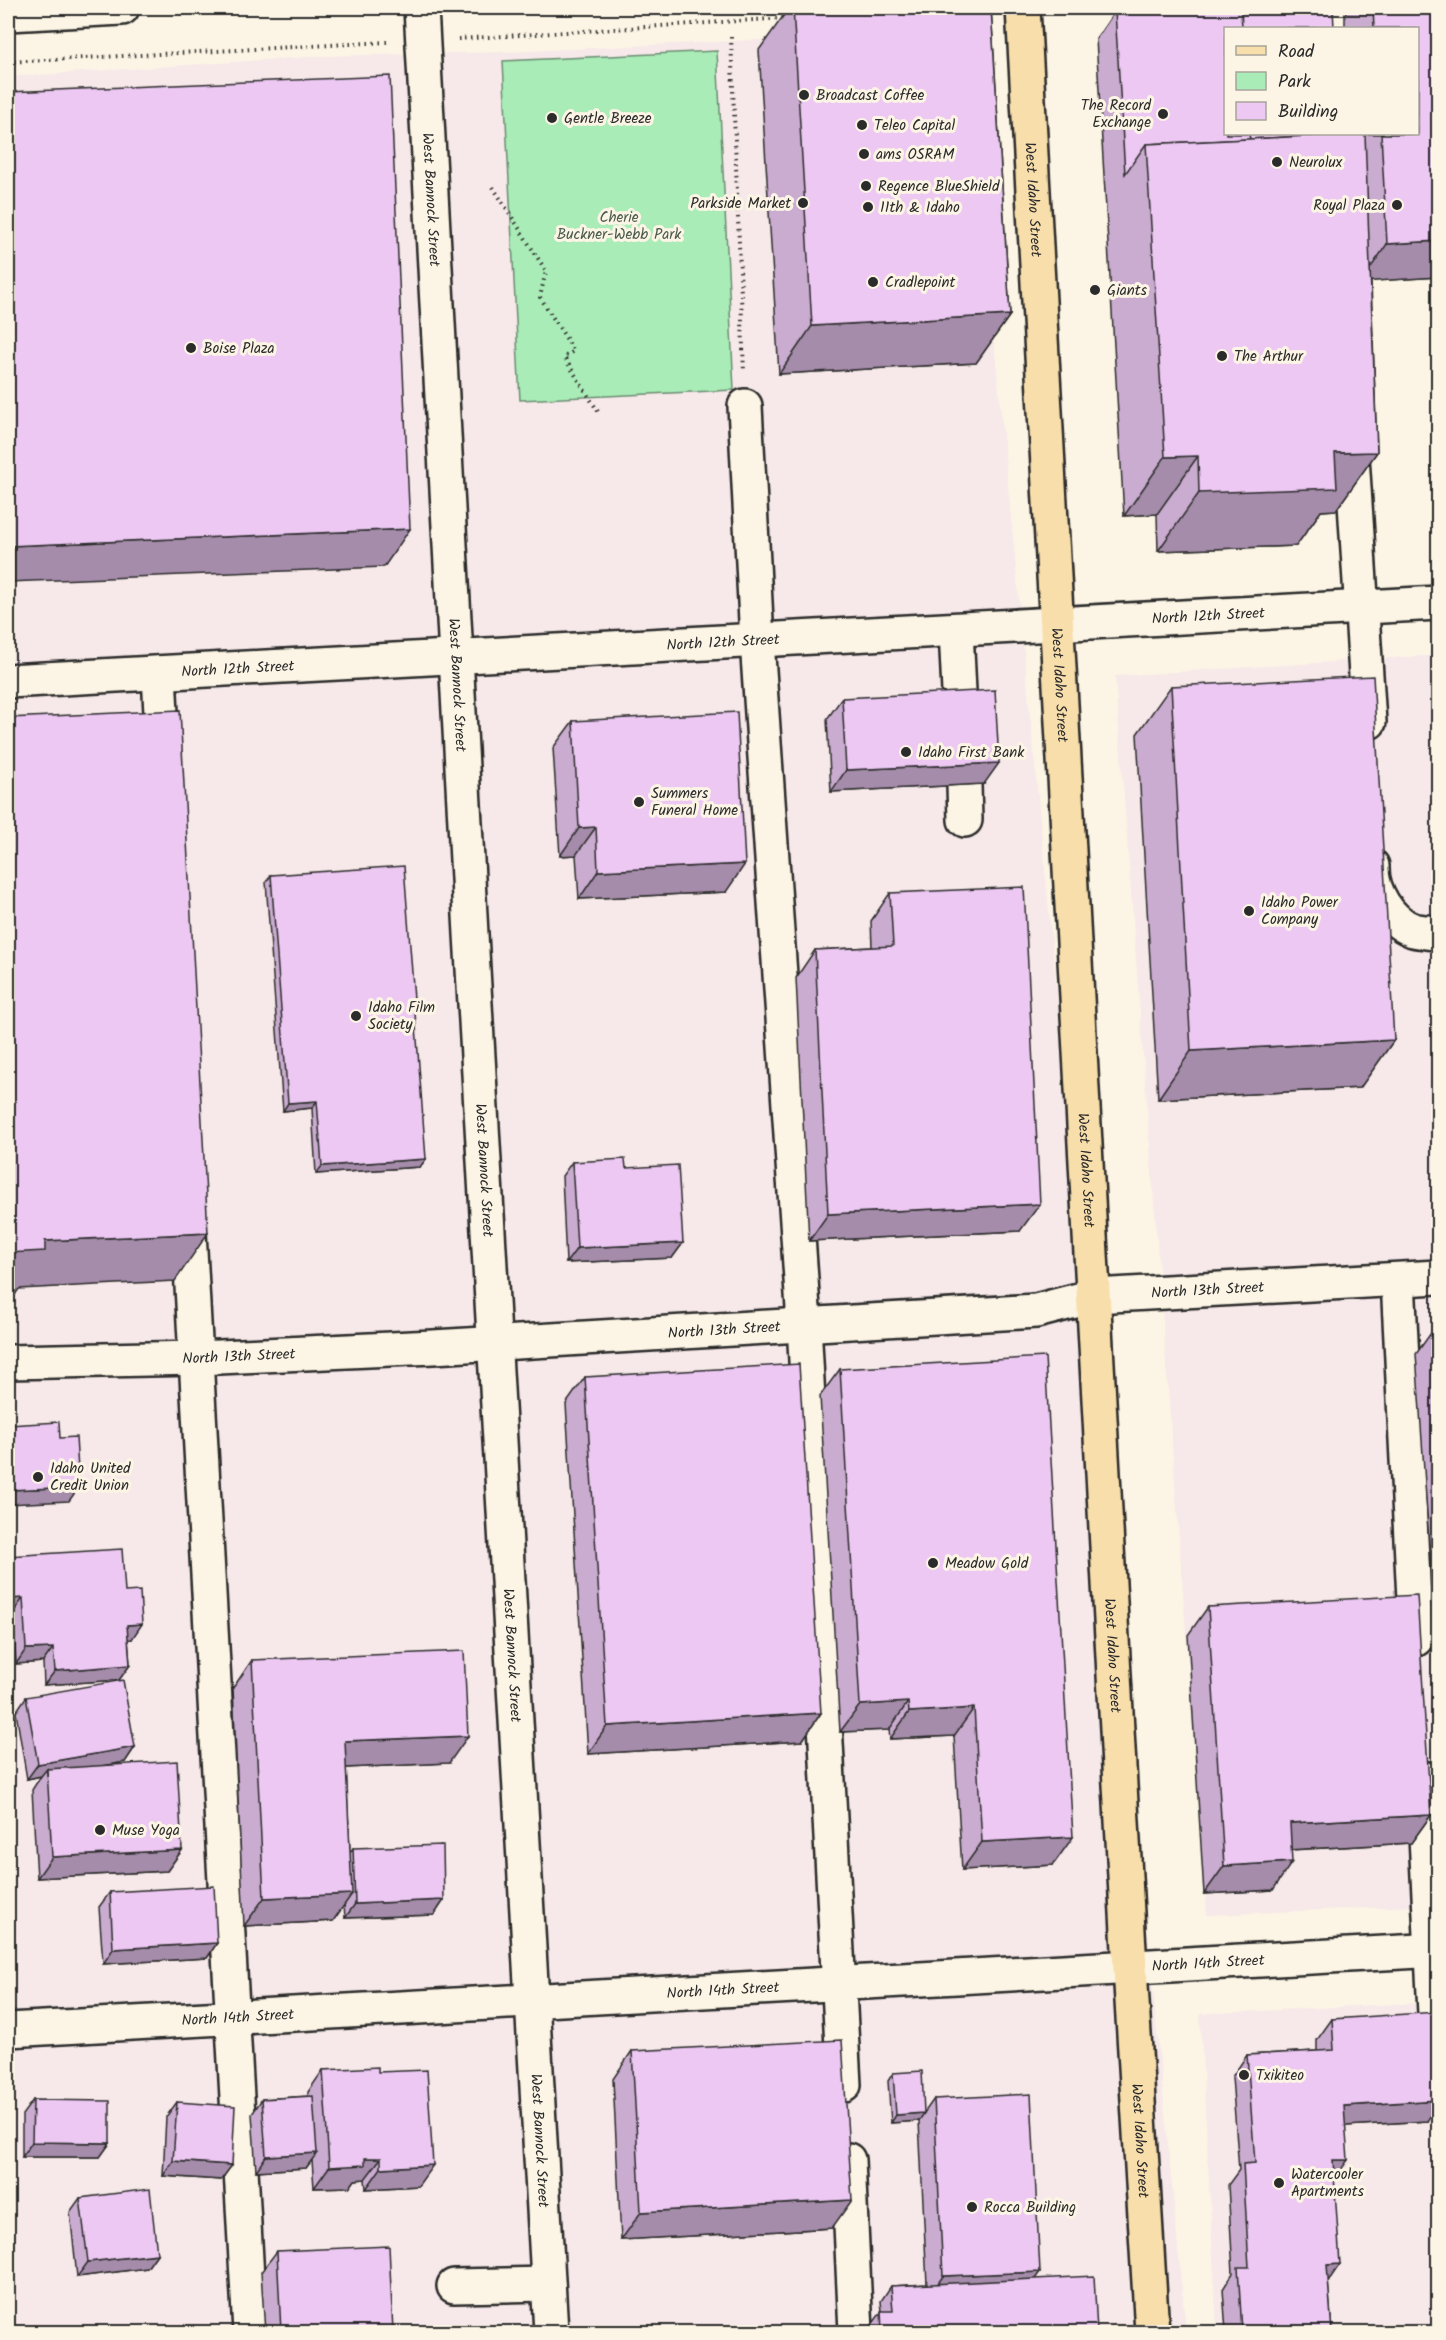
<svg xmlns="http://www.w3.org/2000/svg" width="1446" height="2340" font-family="Kalam,sans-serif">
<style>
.built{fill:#f7e8e9}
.green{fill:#a9ecb7;stroke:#6a8c71;stroke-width:1.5}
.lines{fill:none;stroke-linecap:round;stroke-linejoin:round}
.minor-casing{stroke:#2b2b2b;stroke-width:38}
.major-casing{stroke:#2b2b2b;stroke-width:38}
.path{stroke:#2b2b2b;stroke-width:4;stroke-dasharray:1.5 4.5;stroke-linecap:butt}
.minor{stroke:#fcf5e5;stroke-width:33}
.major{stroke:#f8deab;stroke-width:33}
.wall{fill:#cbacd1;stroke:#2b2b2b;stroke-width:1.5}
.shaded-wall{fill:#a58caa;stroke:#2b2b2b;stroke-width:1.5}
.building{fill:#ecc8f3;stroke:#2b2b2b;stroke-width:1.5}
.poi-dot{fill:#2b2b2b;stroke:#fcf5e5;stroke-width:2}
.labels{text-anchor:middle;stroke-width:6;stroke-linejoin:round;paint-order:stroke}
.poi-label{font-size:15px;fill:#2b2b2b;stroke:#fcf5e5;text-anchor:start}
.street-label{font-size:15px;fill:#2b2b2b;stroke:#fcf5e5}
.park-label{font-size:15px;fill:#4a5b4e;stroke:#fcf5e5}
</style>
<rect width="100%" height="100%" fill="#fcf5e5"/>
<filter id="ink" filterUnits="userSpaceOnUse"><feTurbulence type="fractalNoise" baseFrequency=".0167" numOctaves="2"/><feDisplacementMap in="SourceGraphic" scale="12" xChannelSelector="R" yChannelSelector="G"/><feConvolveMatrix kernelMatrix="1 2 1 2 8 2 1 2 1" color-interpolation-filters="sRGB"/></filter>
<g filter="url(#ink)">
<g class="built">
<polygon points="964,30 1186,2332 14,2332 8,2230 8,77 323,56 508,52"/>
<polygon points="1438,655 1438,1905 1207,1915 1115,676"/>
<polygon points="1438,2002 1438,2332 1217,2332 1200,2014"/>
</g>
<polygon class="green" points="717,51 734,390 520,400 503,61"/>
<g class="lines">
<g class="minor-casing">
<g id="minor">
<path id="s1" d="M421,8l50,926 80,1398"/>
<polyline points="8,14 122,8"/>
<polyline points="745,406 757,641 804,1323 844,2085"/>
<polyline points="1351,441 1369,722"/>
<polyline points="956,630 960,712"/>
<polyline points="159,673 163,755"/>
<path id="s2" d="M8,681l1430,-78"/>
<polyline points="964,785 965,820"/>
<path d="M1372,866c-1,25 17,55 41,64 7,2 16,2 24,3"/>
<polyline points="188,1214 250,2332"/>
<polyline points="1398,1280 1416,1639"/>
<path id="s3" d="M8,1362l189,-4 236,-11 603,-36 58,-15 344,-19"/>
<polyline points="1423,1778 1438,2072"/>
<path id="s4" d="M8,2030l1430,-80"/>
<polyline points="848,2160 856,2332"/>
<polyline points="454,2286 548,2284"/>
</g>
</g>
<g class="major-casing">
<g id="major">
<path id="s5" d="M1023,8l107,1960 22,364"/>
</g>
</g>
<g class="path">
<polyline points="731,37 744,372"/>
<polyline points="458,39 785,18"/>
<polyline points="8,62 387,42"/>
<polyline points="493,187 546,271 540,297 574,351 564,357 599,413"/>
</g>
<use href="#minor" class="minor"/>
<use href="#major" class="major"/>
</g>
<g class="wall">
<polygon points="789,8 991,8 1010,315 976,363 779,374 759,50"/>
<polygon points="1349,8 1438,8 1438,277 1371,281 1377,452 1336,510 1321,511 1296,546 1158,551 1157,514 1124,516 1096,39 1115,11 1338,134 1418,134 1418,28 1345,28 1345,14"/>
<polygon points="1171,686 1394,1040 1360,1088 1158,1099 1137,734"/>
<polygon points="842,698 984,784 831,792 827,719"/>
<polygon points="573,721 726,892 579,899 576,855 560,856 553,748"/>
<polygon points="271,875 426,1159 420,1167 316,1174 312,1108 283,1111 266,882"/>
<polygon points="890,893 1020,1231 809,1241 796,978 815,950 872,947 871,921"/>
<polygon points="572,1162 626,1168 683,1243 672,1258 566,1263 562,1176"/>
<polygon points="1436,1326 1438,1326 1438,1613 1434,1613 1416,1354"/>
<polygon points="840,1369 1053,1865 962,1870 954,1736 890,1739 889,1730 840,1732 820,1396"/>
<polygon points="585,1377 821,1713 802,1741 588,1754 566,1404"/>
<polygon points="8,1556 125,1592 132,1639 128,1639 130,1665 119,1680 44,1685 43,1662 16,1664 13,1613 8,1613"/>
<polygon points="1208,1607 1431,1815 1411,1843 1291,1850 1273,1890 1204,1894 1188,1635"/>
<polygon points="252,1660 449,1763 346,1768 350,1853 353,1848 444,1900 434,1915 345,1918 344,1904 333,1921 244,1926 233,1688"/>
<polygon points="26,1697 135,1747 125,1762 106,1765 182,1850 167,1871 37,1878 32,1790 41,1776 27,1779 16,1712"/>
<polygon points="110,1892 217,1943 207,1958 103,1964 99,1907"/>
<polygon points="1332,2019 1427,2121 1345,2126 1334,2179 1328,2281 1332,2332 1226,2332 1223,2289 1233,2273 1228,2185 1239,2170 1232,2077 1247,2055 1317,2051 1317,2040"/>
<polygon points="632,2051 832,2228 621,2240 613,2079"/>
<polygon points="323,2070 378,2072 418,2186 366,2189 365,2179 355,2180 350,2187 314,2188 312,2160 306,2168 256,2171 252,2114 262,2099 308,2096 308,2092"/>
<polygon points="893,2073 924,2113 934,2099 1035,2279 1097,2332 871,2332 871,2326 882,2311 881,2301 891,2286 927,2284 919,2121 891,2123 888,2081"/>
<polygon points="33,2100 110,2143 100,2157 22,2157 22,2115"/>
<polygon points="177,2102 232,2165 221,2180 163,2176 166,2117"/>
<polygon points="80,2198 157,2254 147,2268 77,2277 70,2212"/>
<polygon points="277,2251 393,2332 265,2332 261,2272"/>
</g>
<g class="shaded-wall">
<polygon points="1438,241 1438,277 1361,282 1387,244"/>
<polygon points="1010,315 976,363 779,374 812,326"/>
<polygon points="1377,452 1336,510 1321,511 1296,546 1158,551 1199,493 1335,453"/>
<polygon points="1198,456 1157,514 1124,516 1165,457"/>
<polygon points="410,529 384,567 8,582 8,546"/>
<polygon points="999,763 984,784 831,792 846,770"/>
<polygon points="596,827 576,855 560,856 579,828"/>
<polygon points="745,864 726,892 579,899 598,871"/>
<polygon points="1394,1040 1360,1088 1158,1099 1191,1051"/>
<polygon points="317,1101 312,1108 283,1111 288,1103"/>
<polygon points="426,1159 420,1167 316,1174 322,1166"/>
<polygon points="1040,1204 1020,1231 809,1241 828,1214"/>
<polygon points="208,1233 175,1281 19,1289 12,1299 8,1299 8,1253 45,1241"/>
<polygon points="683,1243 672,1258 566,1263 577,1248"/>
<polygon points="79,1487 69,1501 8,1504 8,1490"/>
<polygon points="23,1598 13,1613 8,1613 8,1599"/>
<polygon points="1438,1607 1438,1613 1434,1613"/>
<polygon points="142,1624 132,1639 117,1640 127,1625"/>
<polygon points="53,1648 43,1662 16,1664 26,1649"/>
<polygon points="130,1665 119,1680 44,1685 55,1671"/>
<polygon points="908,1702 889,1730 840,1732 860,1705"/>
<polygon points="974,1708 954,1736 890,1739 909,1712"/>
<polygon points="821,1713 802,1741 588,1754 607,1726"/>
<polygon points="468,1736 449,1763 325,1769 345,1741"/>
<polygon points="135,1747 125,1762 47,1775 47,1769 41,1776 27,1779 38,1764"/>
<polygon points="1431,1815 1411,1843 1270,1851 1290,1823"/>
<polygon points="1073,1837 1053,1865 962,1870 982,1842"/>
<polygon points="182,1850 167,1871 37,1878 52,1857"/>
<polygon points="1292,1862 1273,1890 1204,1894 1224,1866"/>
<polygon points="352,1894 333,1921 244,1926 264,1898"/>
<polygon points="444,1900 434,1915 345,1918 355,1904"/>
<polygon points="217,1943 207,1958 103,1964 113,1949"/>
<polygon points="1438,2100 1438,2105 1427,2121 1329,2127 1344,2106"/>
<polygon points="924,2113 919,2121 891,2123 896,2115"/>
<polygon points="32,2142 110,2143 100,2157 22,2157"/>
<polygon points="317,2153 306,2168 256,2171 266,2156"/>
<polygon points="365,2158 381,2158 365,2179 355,2180 350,2187 314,2188 329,2167"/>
<polygon points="1333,2160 1348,2160 1333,2181"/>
<polygon points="173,2161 232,2165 221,2180 163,2176"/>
<polygon points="433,2165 418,2186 366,2189 381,2168"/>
<polygon points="852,2200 832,2228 621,2240 641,2212"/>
<polygon points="157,2254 147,2268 77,2277 88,2262"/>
<polygon points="1340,2264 1325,2286 1327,2265"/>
<polygon points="1040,2272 1025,2293 928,2298 943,2276"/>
</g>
<g class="building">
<polygon points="793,8 991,8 1010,315 812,326"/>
<polygon points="1118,8 1241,8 1242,28 1226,28 1226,134 1249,134 1250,139 1146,144 1125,174 1115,11"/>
<polygon points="1241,8 1333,8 1334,28 1242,28"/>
<polygon points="1373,8 1438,8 1438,241 1387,244 1381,134 1418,134 1418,28 1374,28"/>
<polygon points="390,76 410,529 8,546 8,92"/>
<polygon points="1249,134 1338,134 1250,139"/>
<polygon points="1349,134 1365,134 1377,452 1335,453 1337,488 1199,493 1198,456 1165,457 1146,144"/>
<polygon points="1373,676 1394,1040 1191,1051 1171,686"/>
<polygon points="995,690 999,763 846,770 842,698"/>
<polygon points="180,710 208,1233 45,1241 45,1251 8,1253 8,718"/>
<polygon points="737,712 745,864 598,871 596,827 579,828 573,721"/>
<polygon points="404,866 426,1159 322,1166 317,1101 288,1103 271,875"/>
<polygon points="1024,887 1040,1204 828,1214 815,950 893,946 890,893"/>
<polygon points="625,1159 626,1168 678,1165 683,1243 577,1248 572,1162"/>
<polygon points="1436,1326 1438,1326 1438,1368"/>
<polygon points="1045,1357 1073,1837 982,1842 974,1708 909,1712 908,1702 860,1705 840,1369"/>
<polygon points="799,1364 821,1713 607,1726 585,1377"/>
<polygon points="59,1422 60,1438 76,1437 79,1487 8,1490 8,1425"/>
<polygon points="122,1549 125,1592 140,1591 142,1624 127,1625 130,1665 55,1671 53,1648 26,1649 23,1598 8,1599 8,1556"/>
<polygon points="1417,1595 1431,1815 1290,1823 1292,1862 1224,1866 1208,1607"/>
<polygon points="464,1651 468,1736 345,1741 352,1894 264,1898 252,1660"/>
<polygon points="123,1680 135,1747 38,1764 26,1697"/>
<polygon points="177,1761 182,1850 52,1857 47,1769"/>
<polygon points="443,1845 444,1900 355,1904 353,1848"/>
<polygon points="214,1886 217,1943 113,1949 110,1892"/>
<polygon points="1437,2012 1438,2043 1438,2100 1344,2106 1348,2160 1333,2160 1340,2264 1327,2265 1332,2332 1242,2332 1238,2267 1249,2267 1243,2164 1255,2163 1247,2055 1334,2050 1332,2019"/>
<polygon points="842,2040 852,2200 641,2212 632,2051"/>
<polygon points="378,2067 378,2072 427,2070 433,2165 381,2168 381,2158 365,2158 365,2165 329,2167 323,2070"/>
<polygon points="922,2071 924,2113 896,2115 893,2073"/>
<polygon points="1031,2094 1040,2272 943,2276 934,2099"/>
<polygon points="313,2096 317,2153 266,2156 262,2099"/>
<polygon points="33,2100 110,2101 110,2143 32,2142"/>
<polygon points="177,2102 235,2106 232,2165 173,2161"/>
<polygon points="150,2189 157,2254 88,2262 80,2198"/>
<polygon points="389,2246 393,2332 281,2332 277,2251"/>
<polygon points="1094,2276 1097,2332 882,2332 881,2311 893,2311 891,2286"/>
</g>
</g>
<g class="poi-dot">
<circle cx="804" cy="95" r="6"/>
<circle cx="1163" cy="114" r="6"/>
<circle cx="552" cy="118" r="6"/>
<circle cx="862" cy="125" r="6"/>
<circle cx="864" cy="154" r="6"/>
<circle cx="1277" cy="162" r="6"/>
<circle cx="866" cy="186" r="6"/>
<circle cx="803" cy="203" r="6"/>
<circle cx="1397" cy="205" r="6"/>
<circle cx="868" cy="207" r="6"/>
<circle cx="873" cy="282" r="6"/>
<circle cx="1095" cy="290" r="6"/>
<circle cx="191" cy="348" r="6"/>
<circle cx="1222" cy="356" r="6"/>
<circle cx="906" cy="752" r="6"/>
<circle cx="639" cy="802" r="6"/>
<circle cx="1249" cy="911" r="6"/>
<circle cx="356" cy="1016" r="6"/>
<circle cx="38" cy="1477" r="6"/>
<circle cx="933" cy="1563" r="6"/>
<circle cx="100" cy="1830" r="6"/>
<circle cx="1244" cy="2075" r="6"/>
<circle cx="1279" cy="2183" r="6"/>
<circle cx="972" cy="2207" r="6"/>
</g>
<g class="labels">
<g class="poi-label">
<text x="816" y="100">Broadcast Coffee</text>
<text x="1151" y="110" text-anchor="end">The Record<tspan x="1151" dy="17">Exchange</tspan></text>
<text x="564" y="123">Gentle Breeze</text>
<text x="874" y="130">Teleo Capital</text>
<text x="876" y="159">ams OSRAM</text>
<text x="1289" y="167">Neurolux</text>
<text x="878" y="191">Regence BlueShield</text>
<text x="791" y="208" text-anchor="end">Parkside Market</text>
<text x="1385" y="210" text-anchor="end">Royal Plaza</text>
<text x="880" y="212">11th &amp; Idaho</text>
<text x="885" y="287">Cradlepoint</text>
<text x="1107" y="295">Giants</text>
<text x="203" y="353">Boise Plaza</text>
<text x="1234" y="361">The Arthur</text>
<text x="918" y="757">Idaho First Bank</text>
<text x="651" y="798">Summers<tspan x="651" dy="17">Funeral Home</tspan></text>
<text x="1261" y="907">Idaho Power<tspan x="1261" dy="17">Company</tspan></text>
<text x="368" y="1012">Idaho Film<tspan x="368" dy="17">Society</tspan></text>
<text x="50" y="1473">Idaho United<tspan x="50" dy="17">Credit Union</tspan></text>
<text x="945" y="1568">Meadow Gold</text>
<text x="112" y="1835">Muse Yoga</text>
<text x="1256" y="2080">Txikiteo</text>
<text x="1291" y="2179">Watercooler<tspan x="1291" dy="17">Apartments</tspan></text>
<text x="984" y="2212">Rocca Building</text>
</g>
<g class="street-label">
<text dy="5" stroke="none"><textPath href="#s1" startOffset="192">West Bannock Street</textPath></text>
<text dy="5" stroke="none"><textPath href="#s5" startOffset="192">West Idaho Street</textPath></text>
<text dy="5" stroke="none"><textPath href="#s2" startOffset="1202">North 12th Street</textPath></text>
<text dy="5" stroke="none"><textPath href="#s2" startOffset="716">North 12th Street</textPath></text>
<text dy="5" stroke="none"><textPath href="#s2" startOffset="230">North 12th Street</textPath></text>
<text dy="5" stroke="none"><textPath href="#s1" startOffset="678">West Bannock Street</textPath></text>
<text dy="5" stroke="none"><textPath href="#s5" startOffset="678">West Idaho Street</textPath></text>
<text dy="5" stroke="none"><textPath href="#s1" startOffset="1164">West Bannock Street</textPath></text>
<text dy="5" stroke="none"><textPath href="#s5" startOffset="1164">West Idaho Street</textPath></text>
<text dy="5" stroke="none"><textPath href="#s3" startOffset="1203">North 13th Street</textPath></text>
<text dy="5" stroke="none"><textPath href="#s3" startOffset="717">North 13th Street</textPath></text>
<text dy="5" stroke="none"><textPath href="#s3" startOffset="231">North 13th Street</textPath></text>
<text dy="5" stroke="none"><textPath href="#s1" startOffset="1650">West Bannock Street</textPath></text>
<text dy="5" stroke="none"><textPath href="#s5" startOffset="1650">West Idaho Street</textPath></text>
<text dy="5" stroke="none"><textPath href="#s4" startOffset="1202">North 14th Street</textPath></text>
<text dy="5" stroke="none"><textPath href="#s4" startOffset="716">North 14th Street</textPath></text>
<text dy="5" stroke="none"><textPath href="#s4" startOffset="230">North 14th Street</textPath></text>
<text dy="5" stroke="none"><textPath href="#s1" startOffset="2136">West Bannock Street</textPath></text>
<text dy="5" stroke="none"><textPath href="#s5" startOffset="2136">West Idaho Street</textPath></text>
</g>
<g class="park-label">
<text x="619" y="222">Cherie<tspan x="619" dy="17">Buckner-Webb Park</tspan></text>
</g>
</g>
<rect width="1446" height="2340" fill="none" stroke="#fcf5e5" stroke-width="30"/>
<rect x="15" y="15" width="1416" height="2310" fill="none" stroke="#2b2b2b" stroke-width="2" filter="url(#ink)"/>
<rect x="1224" y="27" width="195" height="108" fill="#fcf5e5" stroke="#a8a49b" stroke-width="1.5"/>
<rect x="1236" y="46" width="30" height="9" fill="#f8deab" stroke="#a8a49b" stroke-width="1.5"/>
<text x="1278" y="57" font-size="18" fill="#2b2b2b">Road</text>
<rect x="1236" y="72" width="30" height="18" fill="#a9ecb7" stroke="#a8a49b" stroke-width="1.5"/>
<text x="1278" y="87" font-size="18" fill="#2b2b2b">Park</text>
<rect x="1236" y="102" width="30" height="18" fill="#ecc8f3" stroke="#a8a49b" stroke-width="1.5"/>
<text x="1278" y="117" font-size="18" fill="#2b2b2b">Building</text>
</svg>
